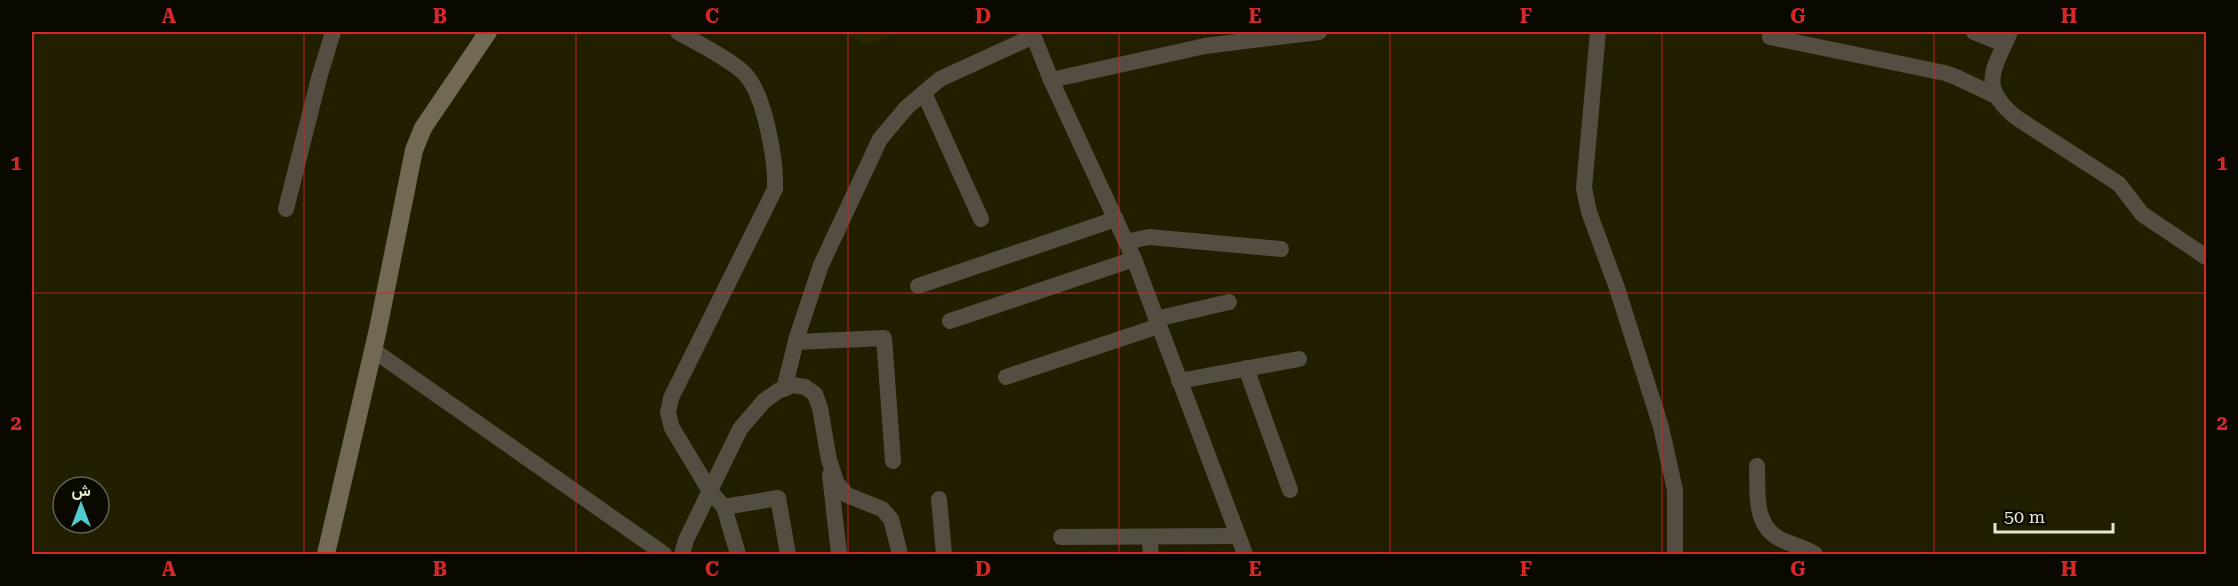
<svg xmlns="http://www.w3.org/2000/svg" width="2238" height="586" font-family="'Roboto Serif',Vazirmatn,serif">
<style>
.built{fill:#292700}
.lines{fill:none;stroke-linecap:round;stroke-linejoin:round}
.street{stroke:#534e41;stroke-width:16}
.secondary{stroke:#726954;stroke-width:18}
.grid{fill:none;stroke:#d62828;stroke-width:1.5;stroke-opacity:0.55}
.neatline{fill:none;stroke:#d62828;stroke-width:2}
.grid-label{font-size:20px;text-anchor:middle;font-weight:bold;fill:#d62828}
</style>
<rect width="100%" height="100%" fill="#211f00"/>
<polygon class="built" points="845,32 897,32 866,46"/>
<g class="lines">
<g class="street">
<path d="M678,32c19,11 52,27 67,42 20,21 31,87 30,115l-104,209 -3,15 4,15 38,63 14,16 14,47"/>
<polyline points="1032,32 1051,80 1134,259 1245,554"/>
<polyline points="1598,32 1584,188 1589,212 1617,288 1661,427 1675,490 1675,554"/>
<polyline points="1974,32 2004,44"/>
<path d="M2010,32c-17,39 -32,55 7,86l102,66 23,30 64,43"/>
<polyline points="1770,37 1945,73 1956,77 1996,96"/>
<polyline points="1051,80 1205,46 1319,32"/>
<polyline points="924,93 981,219"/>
<polyline points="286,209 319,78 333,32"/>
<polyline points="1126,242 1149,237 1281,249"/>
<polyline points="918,286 1116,219"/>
<polyline points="1156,319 1229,302"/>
<polyline points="950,321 1134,259"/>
<polyline points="796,342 884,338 893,461"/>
<polyline points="373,350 664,554"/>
<polyline points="1246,368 1290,490"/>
<polyline points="1006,377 1159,326"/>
<polyline points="1179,381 1299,359"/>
<polyline points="784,389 797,337 821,265 880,139 907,107 940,79 1034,36"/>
<path d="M1757,466c1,26 -4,59 23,73 12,6 24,8 35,15"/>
<polyline points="830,475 839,554"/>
<polyline points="939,499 944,554"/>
<polyline points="724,507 778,498 788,554"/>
<polyline points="1061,537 1238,536"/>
<polyline points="1149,537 1151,554"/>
<polyline points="682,554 686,540 740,429 764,401 778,391 793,385 805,387 815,394 820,408 829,460 837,484 847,495 882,509 891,519 900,554"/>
</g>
<polyline class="secondary" points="326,554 378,329 414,150 423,128 488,32"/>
</g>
<path class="grid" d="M304,32v522M576,32v522M848,32v522M1119,32v522M1390,32v522M1662,32v522M1934,32v522M32,293h2174"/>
<rect width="2238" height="586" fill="none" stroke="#090801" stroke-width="66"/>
<g transform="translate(81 505)"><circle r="28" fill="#090801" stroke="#626155" stroke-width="1.5"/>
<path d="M0-4.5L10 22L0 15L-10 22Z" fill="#51ccd2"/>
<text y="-9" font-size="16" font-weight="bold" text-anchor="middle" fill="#e7e7d4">ش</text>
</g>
<path d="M1995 523v9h118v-9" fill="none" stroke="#e7e7d4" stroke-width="3"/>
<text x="2004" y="523" font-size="18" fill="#e7e7d4" stroke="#090801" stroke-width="4.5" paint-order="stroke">50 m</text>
<rect x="33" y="33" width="2172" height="520" class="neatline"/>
<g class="grid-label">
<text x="169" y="23">A</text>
<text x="440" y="23">B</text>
<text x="712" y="23">C</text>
<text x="983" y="23">D</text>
<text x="1255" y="23">E</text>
<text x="1526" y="23">F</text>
<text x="1798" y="23">G</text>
<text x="2069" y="23">H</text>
<text x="16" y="170">1</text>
<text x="2222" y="170">1</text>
<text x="16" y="430">2</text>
<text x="2222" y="430">2</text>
<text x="169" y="576">A</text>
<text x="440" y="576">B</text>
<text x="712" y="576">C</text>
<text x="983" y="576">D</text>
<text x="1255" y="576">E</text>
<text x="1526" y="576">F</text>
<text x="1798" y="576">G</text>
<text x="2069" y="576">H</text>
</g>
</svg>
